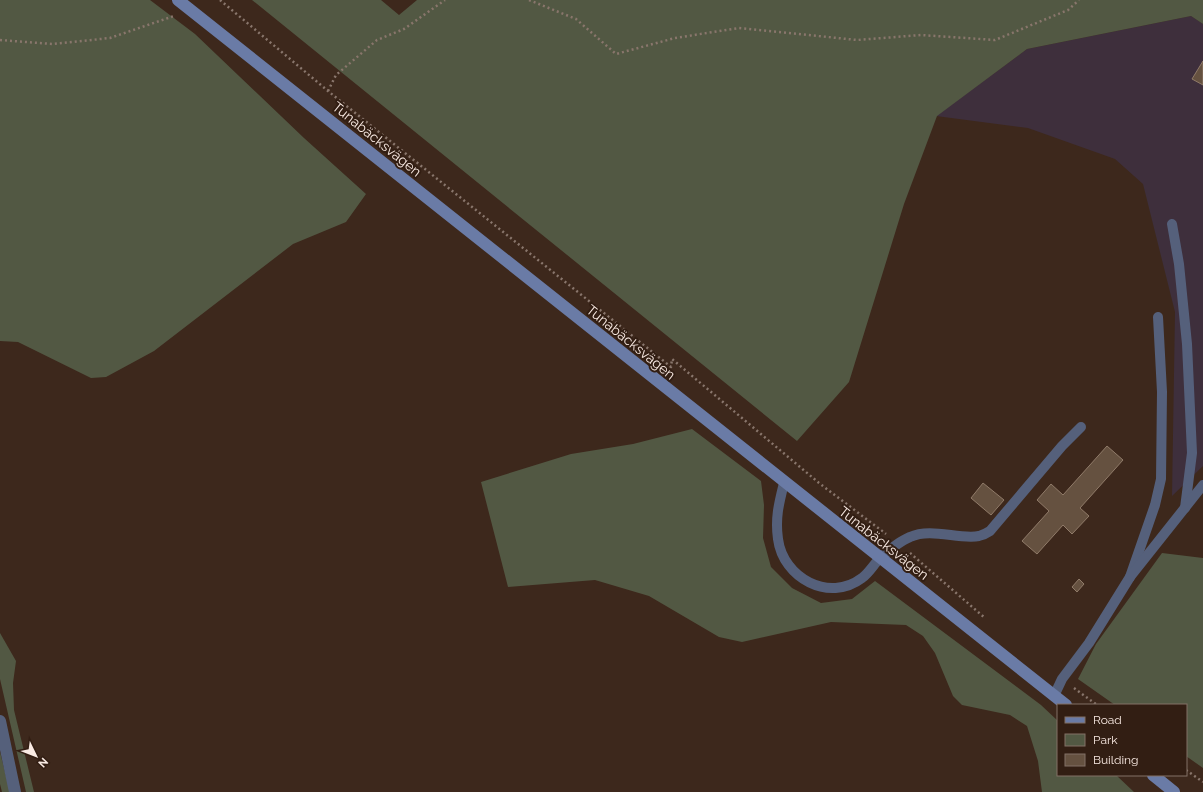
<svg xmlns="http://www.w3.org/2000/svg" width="1203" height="792" font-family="Raleway,sans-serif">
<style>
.industrial{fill:#3e2f3c}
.green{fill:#525843}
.building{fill:#655140;stroke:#907b69}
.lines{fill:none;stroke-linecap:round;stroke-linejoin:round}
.path{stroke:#89766c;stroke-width:2.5;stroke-dasharray:2 3;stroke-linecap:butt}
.lane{stroke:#55607b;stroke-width:10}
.street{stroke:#55607b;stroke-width:12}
.secondary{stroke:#6a7ba6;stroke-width:12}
.labels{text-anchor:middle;stroke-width:4;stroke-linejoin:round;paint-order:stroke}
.street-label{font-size:14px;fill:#f9eae3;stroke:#321e13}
</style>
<rect width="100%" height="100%" fill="#3d281c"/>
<polygon class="industrial" points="1191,16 1203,24 1203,466 1172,496 1175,312 1143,184 1115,159 1028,128 936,116 1027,49"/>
<g class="green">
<polygon points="0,0 150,0 195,34 304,138 366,194 346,222 293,244 154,351 106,377 91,378 18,342 0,341"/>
<polygon points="252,0 381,0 399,15 417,0 1203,0 1203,24 1191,16 1027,49 937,116 904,204 849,382 797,441"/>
<polygon points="692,429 761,481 764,505 763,538 771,567 792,588 821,603 852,599 875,581 1041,705 1058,721 1058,775 1116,775 1134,792 1042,792 1038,761 1027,726 1010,715 962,705 953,696 935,653 923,636 906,625 831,622 742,642 719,637 649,596 595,580 508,587 481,482 571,454 633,444"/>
<polygon points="1162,553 1203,558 1203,768 1186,756 1186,705 1115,705 1078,679 1096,644"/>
<polygon points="0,633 16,661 13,683 14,710 34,792 26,792 0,679"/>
<polygon points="0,752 10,792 2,792 0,784"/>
</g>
<g class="building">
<polygon points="1203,61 1203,85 1192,79"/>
<polygon points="1107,446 1123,460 1080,508 1089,516 1072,534 1063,525 1037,554 1022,541 1049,511 1037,500 1051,484 1063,495"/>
<polygon points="983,483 1004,500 991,515 971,498"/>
<polygon points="1079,579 1084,584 1077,592 1072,587"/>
</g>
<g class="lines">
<g class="path">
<polyline points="220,0 328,91 671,367 672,359 819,483 886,534"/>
<polyline points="529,0 576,19 616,54 675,38 739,28 857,40 921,35 995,40 1068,10 1079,0"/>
<polyline points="0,40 53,44 110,38 174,16"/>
<polyline points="328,91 336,75 377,40 404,29 445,0"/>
<polyline points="910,553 985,618"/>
<polyline points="1074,688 1097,705"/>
<polyline points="1186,770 1203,782"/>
</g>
<g class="lane">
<polyline points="1172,224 1179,264 1187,344 1192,453 1185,508"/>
<path d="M784,483c-5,20 -9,35 -6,56 5,39 51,64 84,39 7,-5 12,-14 18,-20 8,-7 20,-17 30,-21 21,-10 49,3 69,-1 4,-1 8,-3 11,-5l72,-85 19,-19"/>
<polyline points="1130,577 1155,505 1161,479 1162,392 1158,317"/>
<polyline points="1054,696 1062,679 1089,643 1130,577 1203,485"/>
</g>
<polyline class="street" points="0,721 15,792"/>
<g class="secondary">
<polyline points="178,0 1066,705"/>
<polyline points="1153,775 1174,792"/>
</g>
</g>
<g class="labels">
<g class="street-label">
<text transform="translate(377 139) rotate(39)" y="5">Tunabäcksvägen</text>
<text transform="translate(631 342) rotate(39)" y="5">Tunabäcksvägen</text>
<text transform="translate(884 543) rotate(38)" y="5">Tunabäcksvägen</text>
</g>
</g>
<rect x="1057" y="704" width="130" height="72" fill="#321e13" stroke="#827066"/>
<rect x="1065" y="717" width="20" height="6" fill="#6a7ba6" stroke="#827066"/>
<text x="1093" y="724" font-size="12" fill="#f9eae3">Road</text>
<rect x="1065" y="734" width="20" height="12" fill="#525843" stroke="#827066"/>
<text x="1093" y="744" font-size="12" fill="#f9eae3">Park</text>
<rect x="1065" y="754" width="20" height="12" fill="#655140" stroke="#827066"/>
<text x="1093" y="764" font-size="12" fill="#f9eae3">Building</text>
<g transform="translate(36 756) rotate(133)" stroke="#321e13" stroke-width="3" paint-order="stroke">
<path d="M0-3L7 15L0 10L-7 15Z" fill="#f9eae3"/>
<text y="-6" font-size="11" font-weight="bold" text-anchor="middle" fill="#f9eae3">N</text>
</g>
</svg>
